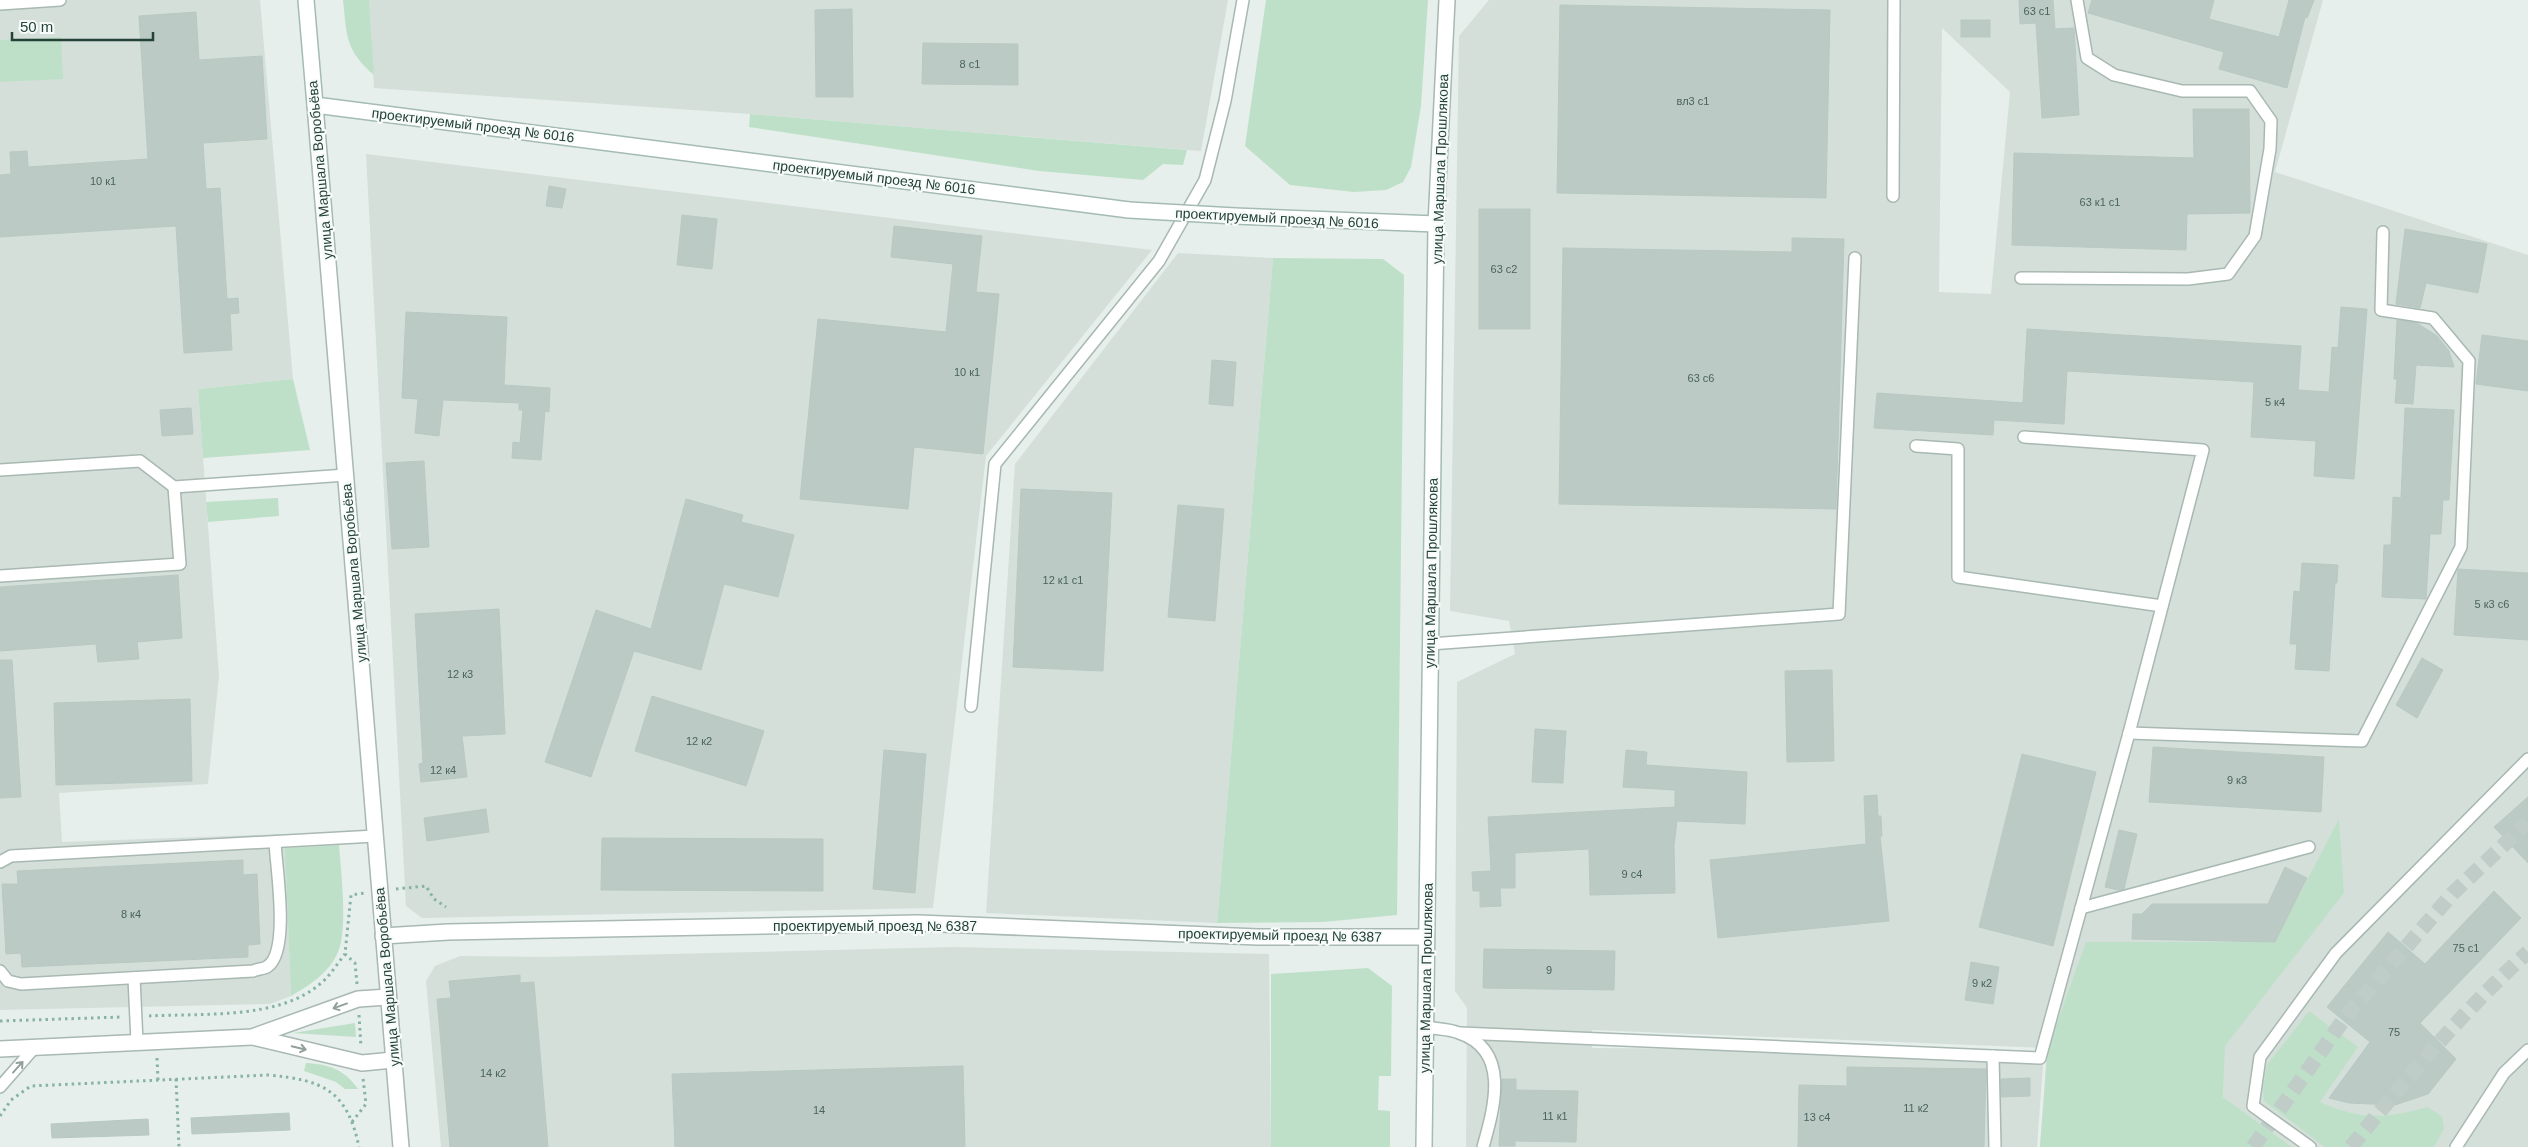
<svg xmlns="http://www.w3.org/2000/svg" width="2528" height="1147" font-family="Arial,sans-serif">
<style>
.built{fill:#d4dfda;fill-rule:evenodd}
.green{fill:#bfe0c8}
.building{fill:#bbcac4;stroke:#b8c9c2}
.lines{fill:none;stroke-linecap:round;stroke-linejoin:round}
.primary-tunnel{stroke:#bfccc8;stroke-width:15;stroke-dasharray:15 8;stroke-linecap:butt}
.service-casing{stroke:#a8b8b2;stroke-width:14}
.minor-casing{stroke:#a8b8b2;stroke-width:18}
.tertiary-casing{stroke:#a8b8b2;stroke-width:18}
.secondary-casing{stroke:#a4bbb3;stroke-width:18}
.path{stroke:#86b3a5;stroke-width:3;stroke-dasharray:2.5 4;stroke-linecap:butt}
.service{stroke:#fff;stroke-width:11}
.minor{stroke:#fff;stroke-width:15}
.tertiary{stroke:#fff;stroke-width:15}
.secondary{stroke:#fff;stroke-width:15}
.secondary-bridge-casing{stroke:#a4bbb3;stroke-width:18;stroke-linecap:butt}
.secondary-bridge{stroke:#fff;stroke-width:15}
.oneway{stroke:#92a09c}
.labels{text-anchor:middle;stroke-width:4.5;stroke-linejoin:round;paint-order:stroke}
.number-label{font-size:11px;fill:#4a645c}
.street-label{font-size:14px;fill:#24423a;stroke:#f7fbf9}
</style>
<rect width="100%" height="100%" fill="#e6efeb"/>
<g class="built">
<polygon points="0,0 260,0 293,379 198,389 219,676 208,784 59,793 62,842 285,834 291,996 270,1004 0,1010"/>
<polygon points="369,0 1228,0 1201,151 750,114 374,88"/>
<path d="M1489,0h834l-48,172 253,83v892h-236l-69,-50 1,-50 -184,100 7,-99 -455,-18v18l452,3 -7,96h-571l1,-139 -12,-17 2,-309 58,-28 -6,-33 -59,-10 9,-575zM1942,28l68,64 -19,202 -52,-2z"/>
<polygon points="366,154 1152,250 986,456 933,908 422,918 406,906"/>
<polygon points="1178,253 1273,258 1217,923 986,913 1015,464"/>
<polygon points="953,947 1269,954 1271,1147 441,1147 426,981 435,966 460,956 545,957"/>
</g>
<g class="green">
<path d="M343,0h26l5,75c-29,-25 -27,-39 -31,-75z"/>
<polygon points="1266,0 1428,0 1421,106 1411,167 1403,182 1386,190 1354,192 1290,185 1245,146"/>
<polygon points="61,37 63,79 0,82 0,40"/>
<polygon points="750,114 1187,150 1183,165 1163,164 1143,180 1039,171 749,127"/>
<polygon points="1273,258 1383,259 1404,275 1397,915 1323,922 1217,923"/>
<polygon points="293,379 310,450 203,458 198,389"/>
<polygon points="278,498 279,516 208,522 206,502"/>
<polygon points="2339,819 2344,893 2225,1046 2223,1097 2292,1147 2040,1147 2048,1048 2086,942 2275,942"/>
<path d="M339,845c2,26 9,85 -1,107 -9,21 -28,33 -47,44l-6,-148z"/>
<polygon points="1368,968 1392,986 1391,1076 1379,1076 1378,1110 1390,1111 1390,1147 1271,1147 1271,974"/>
<path d="M2309,1011l49,36 -38,55c40,18 65,17 107,5l15,9 2,13 -10,18h-109l-61,-46 -1,-13 4,-23z"/>
<polygon points="355,1023 356,1037 293,1033"/>
<path d="M306,1063c23,1 39,7 52,26h-13l-9,-7 -32,-11z"/>
</g>
<g class="building">
<polygon points="2019,0 2053,0 2055,29 2074,28 2079,115 2042,118 2036,23 2020,24"/>
<polygon points="2092,0 2214,0 2209,19 2279,37 2289,0 2314,0 2307,18 2305,17 2287,88 2219,69 2224,52 2088,13"/>
<polygon points="1560,5 1830,10 1826,198 1557,193"/>
<polygon points="852,9 853,97 816,97 815,10"/>
<polygon points="196,12 199,60 262,56 267,139 203,143 206,189 220,188 227,299 238,298 239,313 230,314 232,350 184,353 176,226 0,237 0,175 11,174 10,152 27,151 28,167 148,159 139,16"/>
<rect x="1961" y="20" width="29" height="17"/>
<polygon points="923,43 1018,44 1018,85 922,84"/>
<polygon points="2193,109 2249,109 2250,213 2187,214 2186,250 2012,245 2014,153 2194,158"/>
<polygon points="549,186 566,189 562,208 546,206"/>
<rect x="1479" y="209" width="51" height="120"/>
<polygon points="682,215 717,219 712,269 677,265"/>
<polygon points="894,226 982,236 976,292 999,294 983,454 914,447 908,509 800,499 818,319 946,332 953,264 891,257"/>
<polygon points="2405,229 2487,244 2478,293 2426,283 2420,308 2396,304"/>
<polygon points="1792,238 1844,239 1836,509 1559,504 1563,248 1792,252"/>
<polygon points="2341,307 2367,309 2354,479 2314,476 2316,441 2251,437 2254,382 2067,371 2064,424 1994,420 1993,435 1874,428 1877,393 2023,403 2027,329 2301,346 2298,390 2329,392 2332,347 2338,348"/>
<polygon points="406,312 507,317 504,385 550,388 549,412 545,411 541,460 512,458 513,442 520,443 523,410 519,410 519,403 443,400 439,436 415,433 418,399 402,398"/>
<polygon points="2397,320 2417,323 2437,336 2449,351 2454,367 2416,365 2413,404 2395,403 2397,379 2394,379"/>
<polygon points="2482,335 2528,341 2528,391 2476,384"/>
<polygon points="1212,360 1236,362 1233,406 1209,404"/>
<polygon points="191,408 193,434 162,436 160,410"/>
<polygon points="2405,408 2454,410 2449,500 2443,500 2441,534 2430,534 2426,599 2382,597 2384,545 2391,545 2393,497 2401,498"/>
<polygon points="424,461 429,547 392,549 386,463"/>
<polygon points="1021,489 1112,493 1103,671 1013,667"/>
<polygon points="686,499 743,515 741,522 794,535 778,597 724,584 701,670 634,651 591,777 545,762 596,610 651,629"/>
<polygon points="1178,505 1224,509 1215,621 1168,617"/>
<polygon points="2302,563 2338,565 2337,583 2335,583 2329,671 2295,669 2297,644 2290,644 2294,591 2300,592"/>
<polygon points="2458,569 2528,573 2528,640 2454,635"/>
<polygon points="178,575 182,638 137,642 139,659 98,662 96,644 0,651 0,587"/>
<polygon points="499,609 505,734 462,736 467,777 421,782 419,764 423,763 415,614"/>
<polygon points="2422,658 2443,670 2417,718 2396,705"/>
<polygon points="0,660 12,660 21,797 0,798"/>
<polygon points="1832,670 1834,761 1787,762 1785,671"/>
<polygon points="652,696 764,731 746,786 635,751"/>
<polygon points="190,699 192,781 56,785 54,703"/>
<polygon points="1535,729 1566,731 1563,783 1532,782"/>
<polygon points="2153,747 2324,757 2321,812 2149,802"/>
<polygon points="884,750 926,754 915,893 873,889"/>
<polygon points="1626,750 1647,752 1646,765 1747,772 1745,824 1677,821 1674,846 1675,893 1590,895 1589,849 1515,853 1515,888 1500,888 1501,906 1480,907 1480,891 1473,891 1472,872 1491,871 1488,817 1675,807 1675,790 1623,787"/>
<polygon points="2022,754 2096,772 2053,946 1979,927"/>
<polygon points="1877,795 1878,816 1881,816 1882,836 1880,836 1889,921 1718,938 1710,860 1866,844 1864,796"/>
<polygon points="2528,797 2528,863 2494,827"/>
<polygon points="486,809 489,832 427,841 424,818"/>
<polygon points="2119,830 2137,834 2124,889 2118,890 2105,887"/>
<polygon points="602,838 823,839 823,891 601,890"/>
<polygon points="243,860 243,875 257,874 260,944 248,945 248,957 22,967 21,953 6,954 2,884 18,884 17,871"/>
<polygon points="2285,867 2307,878 2275,942 2132,939 2133,914 2142,914 2152,904 2268,904"/>
<polygon points="2494,891 2521,918 2420,1023 2456,1059 2428,1094 2395,1105 2349,1103 2329,1098 2370,1042 2327,1007 2388,932 2425,964"/>
<polygon points="1484,949 1615,951 1614,990 1483,988"/>
<polygon points="1971,962 1999,967 1993,1004 1965,1000"/>
<polygon points="520,975 520,983 534,982 548,1147 450,1147 437,999 451,998 449,981"/>
<polygon points="963,1066 965,1147 675,1147 672,1074"/>
<polygon points="1847,1067 1986,1069 1984,1147 1798,1147 1799,1085 1847,1086"/>
<polygon points="2030,1078 2030,1096 2001,1097 2001,1079"/>
<polygon points="1502,1079 1516,1079 1516,1090 1578,1091 1576,1142 1515,1141 1515,1146 1499,1146"/>
<polygon points="289,1113 290,1130 192,1134 191,1118"/>
<polygon points="148,1119 149,1135 52,1138 51,1124"/>
</g>
<g class="lines">
<g class="primary-tunnel">
<polyline points="2253,1147 2347,1015 2453,893 2528,822"/>
<path d="M2351,1147c55,-68 112,-136 177,-195"/>
</g>
<g class="service-casing">
<g id="service">
<polyline points="0,4 60,0"/>
<polyline points="1893,196 1894,0"/>
<polyline points="2021,278 2188,279 2228,274 2255,236 2270,149 2271,121 2250,91 2182,91 2114,75 2087,58 2077,0"/>
<polyline points="2024,437 2203,450 2129,733"/>
<polyline points="1916,446 1958,449 1958,577 2162,606"/>
<polyline points="0,470 140,461 174,487 346,475"/>
<polyline points="0,576 180,564 174,487"/>
<polyline points="1430,644 1839,614 1855,258"/>
<polyline points="971,706 995,464 1159,261 1205,180 1225,101 1243,0"/>
<polyline points="0,862 11,856 375,836"/>
<polyline points="2081,908 2309,847"/>
<path d="M0,971l8,10 13,3 232,-13c4,-2 12,-2 15,-5 22,-16 8,-99 7,-124"/>
<polyline points="134,978 137,1042"/>
<path d="M1425,1027c11,2 24,2 34,6 52,17 35,75 24,114"/>
<polyline points="1460,1033 2040,1058 2129,733 2362,741 2461,547 2469,361 2433,318 2381,310 2383,232"/>
<polyline points="1993,1056 1995,1147"/>
<polyline points="0,1087 35,1047"/>
<polyline points="2310,1147 2253,1106 2260,1057 2336,953 2528,759"/>
<polyline points="2456,1147 2504,1073 2528,1050"/>
</g>
</g>
<g class="minor-casing">
<g id="minor">
<polyline points="383,936 448,932 918,923 1258,937 1426,937"/>
<polyline points="253,1037 362,1063 393,1060"/>
<polyline points="0,1049 252,1037 358,999 388,997"/>
</g>
</g>
<g class="tertiary-casing">
<g id="tertiary">
<polyline points="315,105 401,1147"/>
<polyline points="1436,224 1447,0"/>
</g>
</g>
<g class="secondary-casing">
<g id="secondary">
<polyline points="306,0 315,105 1129,210"/>
<polyline points="1235,216 1436,224 1424,1147"/>
</g>
</g>
<g class="path">
<polyline points="396,889 426,886 434,899 446,907"/>
<polyline points="357,984 355,963 345,954 351,895 365,893"/>
<polyline points="359,1015 361,1047"/>
<path d="M149,1016c53,-3 129,4 171,-32 10,-8 17,-20 25,-30"/>
<polyline points="0,1021 122,1017"/>
<polyline points="157,1058 158,1080"/>
<polyline points="176,1079 179,1147"/>
<path d="M0,1116l11,-16 20,-14 237,-11c55,5 79,15 91,72"/>
<polyline points="352,1122 366,1104 363,1078"/>
</g>
<use href="#service" class="service"/>
<use href="#minor" class="minor"/>
<use href="#tertiary" class="tertiary"/>
<use href="#secondary" class="secondary"/>
<g class="secondary-bridge-casing">
<polyline id="secondary-bridge" points="1129,210 1235,216"/>
</g>
<use href="#secondary-bridge" class="secondary-bridge"/>
</g>
<defs><path id="oneway-shaft" d="M-6 0H5M1.5-3L5.5 0L1.5 3" fill="none" stroke-width="1.6" stroke-linecap="round" stroke-linejoin="round" transform="scale(1.25)"/></defs>
<g class="oneway">
<use href="#oneway-shaft" transform="translate(340 1006) rotate(160)"/>
<use href="#oneway-shaft" transform="translate(299 1048) rotate(13)"/>
<use href="#oneway-shaft" transform="translate(18 1067) rotate(-48)"/>
</g>
<g class="labels">
<g class="number-label">
<text x="2037" y="15">63 с1</text>
<text x="970" y="68">8 с1</text>
<text x="1693" y="105">вл3 с1</text>
<text x="103" y="185">10 к1</text>
<text x="2100" y="206">63 к1 с1</text>
<text x="1504" y="273">63 с2</text>
<text x="967" y="376">10 к1</text>
<text x="1701" y="382">63 с6</text>
<text x="2275" y="406">5 к4</text>
<text x="1063" y="584">12 к1 с1</text>
<text x="2492" y="608">5 к3 с6</text>
<text x="460" y="678">12 к3</text>
<text x="699" y="745">12 к2</text>
<text x="443" y="774">12 к4</text>
<text x="2237" y="784">9 к3</text>
<text x="1632" y="878">9 с4</text>
<text x="131" y="918">8 к4</text>
<text x="2466" y="952">75 с1</text>
<text x="1549" y="974">9</text>
<text x="1982" y="987">9 к2</text>
<text x="2394" y="1036">75</text>
<text x="493" y="1077">14 к2</text>
<text x="1916" y="1112">11 к2</text>
<text x="819" y="1114">14</text>
<text x="1555" y="1120">11 к1</text>
<text x="1817" y="1121">13 с4</text>
</g>
<g class="street-label">
<text transform="translate(473 125) rotate(7)" y="5">проектируемый проезд № 6016</text>
<text transform="translate(1440 169) rotate(-88)" y="5">улица Маршала Прошлякова</text>
<text transform="translate(320 170) rotate(-95)" y="5">улица Маршала Воробьёва</text>
<text transform="translate(874 177) rotate(7)" y="5">проектируемый проезд № 6016</text>
<text transform="translate(1277 218) rotate(3)" y="5">проектируемый проезд № 6016</text>
<text transform="translate(354 573) rotate(-95)" y="5">улица Маршала Воробьёва</text>
<text transform="translate(1431 573) rotate(-89)" y="5">улица Маршала Прошлякова</text>
<text x="875" y="931">проектируемый проезд № 6387</text>
<text transform="translate(1280 935) rotate(1)" y="5">проектируемый проезд № 6387</text>
<text transform="translate(387 977) rotate(-95)" y="5">улица Маршала Воробьёва</text>
<text transform="translate(1426 978) rotate(-89)" y="5">улица Маршала Прошлякова</text>
</g>
</g>
<path d="M12 32v8h141v-8" fill="none" stroke="#24423a" stroke-width="2.5"/>
<text x="20" y="32" font-size="15" fill="#24423a" stroke="#f7fbf9" stroke-width="4" paint-order="stroke">50 m</text>
</svg>
